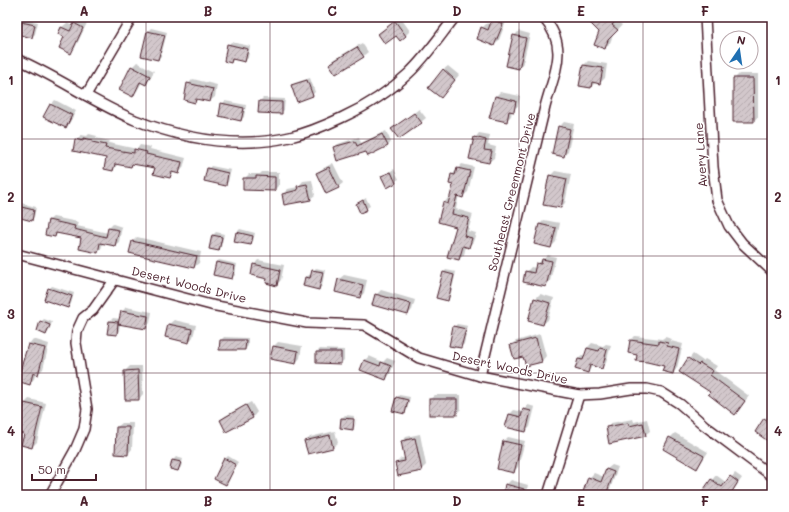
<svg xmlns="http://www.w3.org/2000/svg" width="789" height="512" font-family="Mali,sans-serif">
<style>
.shadow{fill:#0003}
.building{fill:url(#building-hatch);stroke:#4a1f2b}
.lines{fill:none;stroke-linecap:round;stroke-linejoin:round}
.minor-casing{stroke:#4a1f2b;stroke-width:12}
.minor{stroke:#fff;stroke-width:9}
.grid{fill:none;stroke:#4a1f2b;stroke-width:1;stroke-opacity:0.55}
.labels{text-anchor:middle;stroke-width:3;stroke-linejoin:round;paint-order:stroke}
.street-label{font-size:12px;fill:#4a1f2b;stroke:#fff}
.neatline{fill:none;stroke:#4a1f2b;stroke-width:1.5}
.grid-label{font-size:13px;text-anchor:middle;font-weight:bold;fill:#4a1f2b}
</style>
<defs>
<pattern id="building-hatch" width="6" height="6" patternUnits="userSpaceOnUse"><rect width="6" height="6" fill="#d2c7cb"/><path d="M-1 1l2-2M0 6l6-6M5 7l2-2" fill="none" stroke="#b6aaae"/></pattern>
</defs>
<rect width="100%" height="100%" fill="#fff"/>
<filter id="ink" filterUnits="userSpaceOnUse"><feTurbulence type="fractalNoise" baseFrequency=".025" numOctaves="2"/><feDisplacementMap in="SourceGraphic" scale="8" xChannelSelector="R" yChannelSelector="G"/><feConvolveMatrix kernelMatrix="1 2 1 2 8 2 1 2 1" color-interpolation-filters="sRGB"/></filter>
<g filter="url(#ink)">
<g class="shadow">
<polygon points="17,17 38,22 35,34 32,37 17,33"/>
<polygon points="313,17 323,17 321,20 314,21"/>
<polygon points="400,17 410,31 406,35 400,40 396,35 379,34"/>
<polygon points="496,17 501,17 507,19 499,40 494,45 482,28 487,23 491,25"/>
<polygon points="597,17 618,17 616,20 622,25 613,35 610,43 605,48"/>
<polygon points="79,19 87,23 75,48 71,53 66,36 59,34 62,27 67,23 73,26"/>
<polygon points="151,28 167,32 161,56 158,59 148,31"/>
<polygon points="519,31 530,34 523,63 519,68 514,36"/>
<polygon points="231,42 250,46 248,58 245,61 234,59 231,62 228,45"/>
<polygon points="362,43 368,52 363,56 331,64 335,59"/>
<polygon points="588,61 607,64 605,78 600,83 595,83 591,87 584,65"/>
<polygon points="137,62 154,71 150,79 146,84 142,82 137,91 133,95 132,67"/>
<polygon points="448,66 459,75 445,92 443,70"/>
<polygon points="739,74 758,74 758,117 753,121 734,79"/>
<polygon points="310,78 315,92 312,95 292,85 295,83"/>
<polygon points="193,79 217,85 215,97 210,101 198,99 195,102 188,84"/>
<polygon points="500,92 520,96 518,106 512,110 511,116 506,121 496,96"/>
<polygon points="263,98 285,99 284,110 281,113 260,101"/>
<polygon points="55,100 76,111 70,122 66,127 51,105"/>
<polygon points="225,101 246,105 244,117 241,120 222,104"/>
<polygon points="419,109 426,118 421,122 393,129"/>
<polygon points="564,122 574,124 568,151 564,156 559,127"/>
<polygon points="386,131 391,142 388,146 366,151 334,148 338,144 359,137 361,143"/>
<polygon points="479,133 490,135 488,145 496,147 494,158 489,162 475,138"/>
<polygon points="89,134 97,136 96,138 110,141 109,143 137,149 140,145 151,147 150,149 186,158 183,168 179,173 175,172 170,176 156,168 134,163 131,166 118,164 113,170 107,157 76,140 81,135 87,136"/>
<polygon points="333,163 343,183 338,187 317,173 322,169"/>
<polygon points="462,164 474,167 468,192 463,196 459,195 456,209 473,214 468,231 476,233 473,242 468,247 466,246 464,255 459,259 457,226 444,203 448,198 450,199 454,184 452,175"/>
<polygon points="211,166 231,170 228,182 225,185 208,169"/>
<polygon points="394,169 399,179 387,186 383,176"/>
<polygon points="555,171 571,174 565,203 561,207 550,176"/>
<polygon points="262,172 279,172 279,185 274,190 244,179 249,174 260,174"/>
<polygon points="312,180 315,195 310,199 283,194 288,189 298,187 303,181"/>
<polygon points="366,198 370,206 360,212 357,204"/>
<polygon points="21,203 36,207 34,217 31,220 17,216 18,206"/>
<polygon points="53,217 78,222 77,226 108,233 109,228 113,224 122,227 119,242 115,245 103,243 101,249 97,252 83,238 59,232 55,236 49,220"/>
<polygon points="544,220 560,223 556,242 551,247 535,243 540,224"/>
<polygon points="240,229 255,233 253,241 250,244 235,241 237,232"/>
<polygon points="216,232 224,234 221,247 218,250 213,235"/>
<polygon points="137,237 201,252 199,263 194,267 133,241"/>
<polygon points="548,255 556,257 550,281 545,286 526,272 531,267 536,268 537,264"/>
<polygon points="219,260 237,264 235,275 232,278 216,263"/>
<polygon points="258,260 284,265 281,280 277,284 254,265"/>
<polygon points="316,268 325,270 322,286 319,289 306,277 309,275 312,275 313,271"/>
<polygon points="446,270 456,272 450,297 448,300 443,273"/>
<polygon points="344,275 367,280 364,293 360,297 339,279"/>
<polygon points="52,286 74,293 71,304 68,307 49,289"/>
<polygon points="381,290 415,300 412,310 408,314 376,295"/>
<polygon points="540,294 554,298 548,320 543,324 535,299"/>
<polygon points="126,307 152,312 150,323 146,328 120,323 119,331 116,334 110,321 113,318 120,319 122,312"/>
<polygon points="44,319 52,322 49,331 46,334 41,322"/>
<polygon points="174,320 196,325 193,337 189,342 169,324"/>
<polygon points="457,324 468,326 464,344 461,347 454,327"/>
<polygon points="540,334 546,356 542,361 527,365 524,356 511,345 516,341"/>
<polygon points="635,336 662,339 665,337 672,339 671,341 683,344 677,368 673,373 665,365 638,354 631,340"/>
<polygon points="224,337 248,338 248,346 245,349 221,340"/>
<polygon points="33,339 49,344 43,369 38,374 36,373 34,379 29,384 23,368 29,344"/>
<polygon points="278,342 302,346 300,358 296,363 273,347"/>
<polygon points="592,343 603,346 606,344 611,345 606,363 602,368 593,365 588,372 578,359 583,355 585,355 587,348"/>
<polygon points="320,349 344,350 344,360 341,363 317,352"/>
<polygon points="693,354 703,361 705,359 717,366 714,370 749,396 739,409 711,391 689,359"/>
<polygon points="369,356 383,362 387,358 395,361 390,374 386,379 364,361"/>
<polygon points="130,366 142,366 143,394 139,399 125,371"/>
<polygon points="399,395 410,397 407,410 404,413 397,398"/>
<polygon points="435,395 461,395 461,409 456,414 430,399"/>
<polygon points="29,399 46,403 37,442 32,447 25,434 25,403"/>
<polygon points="251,402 257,412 253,417 227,431 221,421 225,416"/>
<polygon points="528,405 535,407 530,427 526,431 510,414 514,410 523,412"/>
<polygon points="769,414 772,416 772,449 766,445 769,441 765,419"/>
<polygon points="345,415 354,416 352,427 354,427 357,417 355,426 352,429 342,418"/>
<polygon points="633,419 634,422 647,419 650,431 645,435 607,428 611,423"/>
<polygon points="122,423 133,423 132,449 128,454 117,427"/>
<polygon points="335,431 338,443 333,447 308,453 306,442 310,437"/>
<polygon points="675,433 708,452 701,463 697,467 664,449 670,438"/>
<polygon points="420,434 426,465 421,470 396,463 401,458 405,458 402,442 406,437"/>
<polygon points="508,437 525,441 518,467 513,472 504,441"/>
<polygon points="228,456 238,462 228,481 225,484 225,459"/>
<polygon points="176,457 183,459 181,467 178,470 171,468 173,460"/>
<polygon points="612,465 618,467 609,492 606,495 583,495 589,478 594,473 604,477 607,469"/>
<polygon points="735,473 742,478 730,495 708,495 712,480 716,475 727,483"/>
<polygon points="511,480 528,485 526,494 504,495 506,485"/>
</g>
<g class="building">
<polygon points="596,17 619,17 612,25 618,30 608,40 605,49 594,45 599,32 590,23"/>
<polygon points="492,19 503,24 494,46 477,39 481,27 488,30"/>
<polygon points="17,21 35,25 32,38 17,34"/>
<polygon points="395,21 406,36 400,41 396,36 385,44 378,34"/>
<polygon points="74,23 83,28 71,54 59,48 64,37 58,34 61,27 70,31"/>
<polygon points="147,31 165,35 158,60 141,56"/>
<polygon points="513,35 526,38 519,69 506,66"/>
<polygon points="227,44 248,49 245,62 232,59 231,63 224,61"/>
<polygon points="357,47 364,57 336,74 329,64"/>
<polygon points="583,65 603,68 600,84 592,82 591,88 579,86"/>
<polygon points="131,66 150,76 146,85 140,82 133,97 119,90"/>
<polygon points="443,69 455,80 441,98 428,88"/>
<polygon points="733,78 753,78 754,122 733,122"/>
<polygon points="307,80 313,96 297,102 291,85"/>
<polygon points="187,83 213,89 210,102 196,99 195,103 184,100"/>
<polygon points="495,96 516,101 514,112 509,111 507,122 489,118"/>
<polygon points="259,101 282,102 282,114 258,113"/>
<polygon points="221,103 244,108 241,121 219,116"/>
<polygon points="50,104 72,115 66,128 43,117"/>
<polygon points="414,113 422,123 399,139 391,129"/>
<polygon points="558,126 570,129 564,157 552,154"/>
<polygon points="382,134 388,146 368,156 366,152 337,161 333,147 355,141 357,146"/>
<polygon points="474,137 486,140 484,150 492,151 489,163 469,159"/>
<polygon points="83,138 93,140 92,142 106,145 105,148 134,153 134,149 147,152 146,154 182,162 179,174 172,172 170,178 153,174 155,168 132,164 131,167 115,164 113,171 104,169 106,158 73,151 75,139 83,141"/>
<polygon points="329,167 339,188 326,194 316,173"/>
<polygon points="207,168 228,173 226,186 204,181"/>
<polygon points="457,168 470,171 463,198 457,196 452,214 469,218 464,236 472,238 469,248 463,246 459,260 447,257 456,227 438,222 443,202 448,204 453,185 449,184 451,174 455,175"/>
<polygon points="391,172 396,183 387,188 381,176"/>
<polygon points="549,175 567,179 561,208 543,205"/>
<polygon points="256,176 275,177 275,191 243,190 243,178 256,178"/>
<polygon points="307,184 311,200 284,205 282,194 298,190 297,186"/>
<polygon points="363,200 367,210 360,213 356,204"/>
<polygon points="17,206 34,210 32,221 17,217"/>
<polygon points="48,220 75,226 74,229 106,237 108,228 119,230 115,246 100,243 98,253 79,249 81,238 56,233 55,237 45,235"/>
<polygon points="539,224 556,228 551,248 534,244"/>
<polygon points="236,232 253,236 251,245 234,242"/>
<polygon points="212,235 222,237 219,251 209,249"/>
<polygon points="132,241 197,256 194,268 129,253"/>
<polygon points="542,259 552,261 546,287 523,282 525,271 534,273 536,263 541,264"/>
<polygon points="216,262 235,266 232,279 213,275"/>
<polygon points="253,264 280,270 277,286 266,283 267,279 251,275"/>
<polygon points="312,270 323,272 319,290 303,286 305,277 310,278"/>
<polygon points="443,272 454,275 448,301 436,298"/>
<polygon points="338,279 363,285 360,298 335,292"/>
<polygon points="48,288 72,296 68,308 44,300"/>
<polygon points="375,294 411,304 408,315 372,305"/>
<polygon points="534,298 550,303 543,325 528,321"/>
<polygon points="121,311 148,316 146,329 118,324"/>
<polygon points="40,321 50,325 46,335 37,331"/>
<polygon points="109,321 118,322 117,335 107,334"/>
<polygon points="168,324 192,329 189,343 165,337"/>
<polygon points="453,326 466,329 461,348 449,346"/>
<polygon points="536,338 542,362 526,366 523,357 514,359 510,345"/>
<polygon points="220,340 246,340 245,350 219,350"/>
<polygon points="630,340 659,344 659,341 668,343 667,346 679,349 673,374 662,371 664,366 647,362 636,361 637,355 628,353"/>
<polygon points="28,344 45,348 38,375 33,373 30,385 17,381"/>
<polygon points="273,346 298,351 296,364 270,359"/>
<polygon points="587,348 599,351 600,348 607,350 602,369 590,365 588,373 575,369 578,359 583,360"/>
<polygon points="316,352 341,352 341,364 316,363"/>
<polygon points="688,358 698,365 700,363 713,371 710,375 745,401 735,415 708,394 710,392 679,372"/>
<polygon points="364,360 380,366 381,362 391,366 386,380 360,370"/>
<polygon points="138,370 139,400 125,400 124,371"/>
<polygon points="396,397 408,400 405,414 392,411"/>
<rect x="429" y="399" width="28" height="16"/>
<polygon points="24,403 42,407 32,448 21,445 24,434 17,433"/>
<polygon points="246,405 253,418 226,432 220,420"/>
<polygon points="523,409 531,411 526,432 505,427 509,414 521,417"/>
<polygon points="341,418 354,419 353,430 340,428"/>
<polygon points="764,418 772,424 772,444 755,432"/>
<polygon points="628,423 629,426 643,423 646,436 609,444 606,427"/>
<polygon points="116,427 129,427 128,455 115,454"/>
<polygon points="330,435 333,448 308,454 304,441"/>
<polygon points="669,437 704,456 697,469 663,449"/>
<polygon points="415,438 422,471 398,476 395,463 405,461 401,441"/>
<polygon points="503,441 521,445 514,473 497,469"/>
<polygon points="224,458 236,465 226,485 214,479"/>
<polygon points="172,460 181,462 178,471 170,469"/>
<polygon points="606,469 614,472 606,495 582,495 588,477 601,482"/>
<polygon points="730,476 738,482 730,495 706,495 702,492 711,479 722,487"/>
<polygon points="505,484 524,489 523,495 503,495"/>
</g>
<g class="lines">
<g class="minor-casing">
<g id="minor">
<polyline points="705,17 713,167 717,200 729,226 742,243 772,271"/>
<path d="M17,59c41,18 77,44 118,61 49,19 103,29 155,17 17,-4 34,-11 51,-19 24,-11 48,-26 68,-45 17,-16 31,-37 46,-56"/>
<polyline points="86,95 132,17"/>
<polyline points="17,254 211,305 307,323 364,325 419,358 480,376 579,395 600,394 631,389 647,389 661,392 680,404 704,425 772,476"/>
<path d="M480,376l65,-269c9,-35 25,-59 -2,-90"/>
<polyline points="50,495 75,450 84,429 87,409 76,343 77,331 83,318 93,310 115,279"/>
<polyline points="548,495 579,395"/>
</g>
</g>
<use href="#minor" class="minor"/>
</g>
</g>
<path class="grid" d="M146,17v478M270,17v478M394,17v478M519,17v478M643,17v478M17,139h755M17,256h755M17,373h755"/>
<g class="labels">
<g class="street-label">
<text transform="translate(701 155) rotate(-94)" y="4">Avery Lane</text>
<text transform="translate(512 192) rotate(-76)" y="4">Southeast Greenmont Drive</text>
<text transform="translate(189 285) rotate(14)" y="4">Desert Woods Drive</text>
<text transform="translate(510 368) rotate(12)" y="4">Desert Woods Drive</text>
</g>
</g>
<rect width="789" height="512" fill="none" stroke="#fff" stroke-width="44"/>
<g transform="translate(739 50) rotate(13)"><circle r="19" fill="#ffffff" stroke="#b7a5aa"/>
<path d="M0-3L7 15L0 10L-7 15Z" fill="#1f6fb2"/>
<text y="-6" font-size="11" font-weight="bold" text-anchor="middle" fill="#4a1f2b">N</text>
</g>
<path d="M32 474v6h64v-6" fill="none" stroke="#4a1f2b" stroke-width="2"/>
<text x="38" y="474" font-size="12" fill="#4a1f2b" stroke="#ffffff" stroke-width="3" paint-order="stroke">50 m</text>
<rect x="22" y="22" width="745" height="468" class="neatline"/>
<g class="grid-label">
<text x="84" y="16">A</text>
<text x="208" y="16">B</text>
<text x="332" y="16">C</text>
<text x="457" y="16">D</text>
<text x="581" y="16">E</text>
<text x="705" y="16">F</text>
<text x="11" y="85">1</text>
<text x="778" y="85">1</text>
<text x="11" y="202">2</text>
<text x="778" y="202">2</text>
<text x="11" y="319">3</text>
<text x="778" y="319">3</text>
<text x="11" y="436">4</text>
<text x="778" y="436">4</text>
<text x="84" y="506">A</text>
<text x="208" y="506">B</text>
<text x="332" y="506">C</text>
<text x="457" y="506">D</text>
<text x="581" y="506">E</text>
<text x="705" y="506">F</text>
</g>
</svg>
